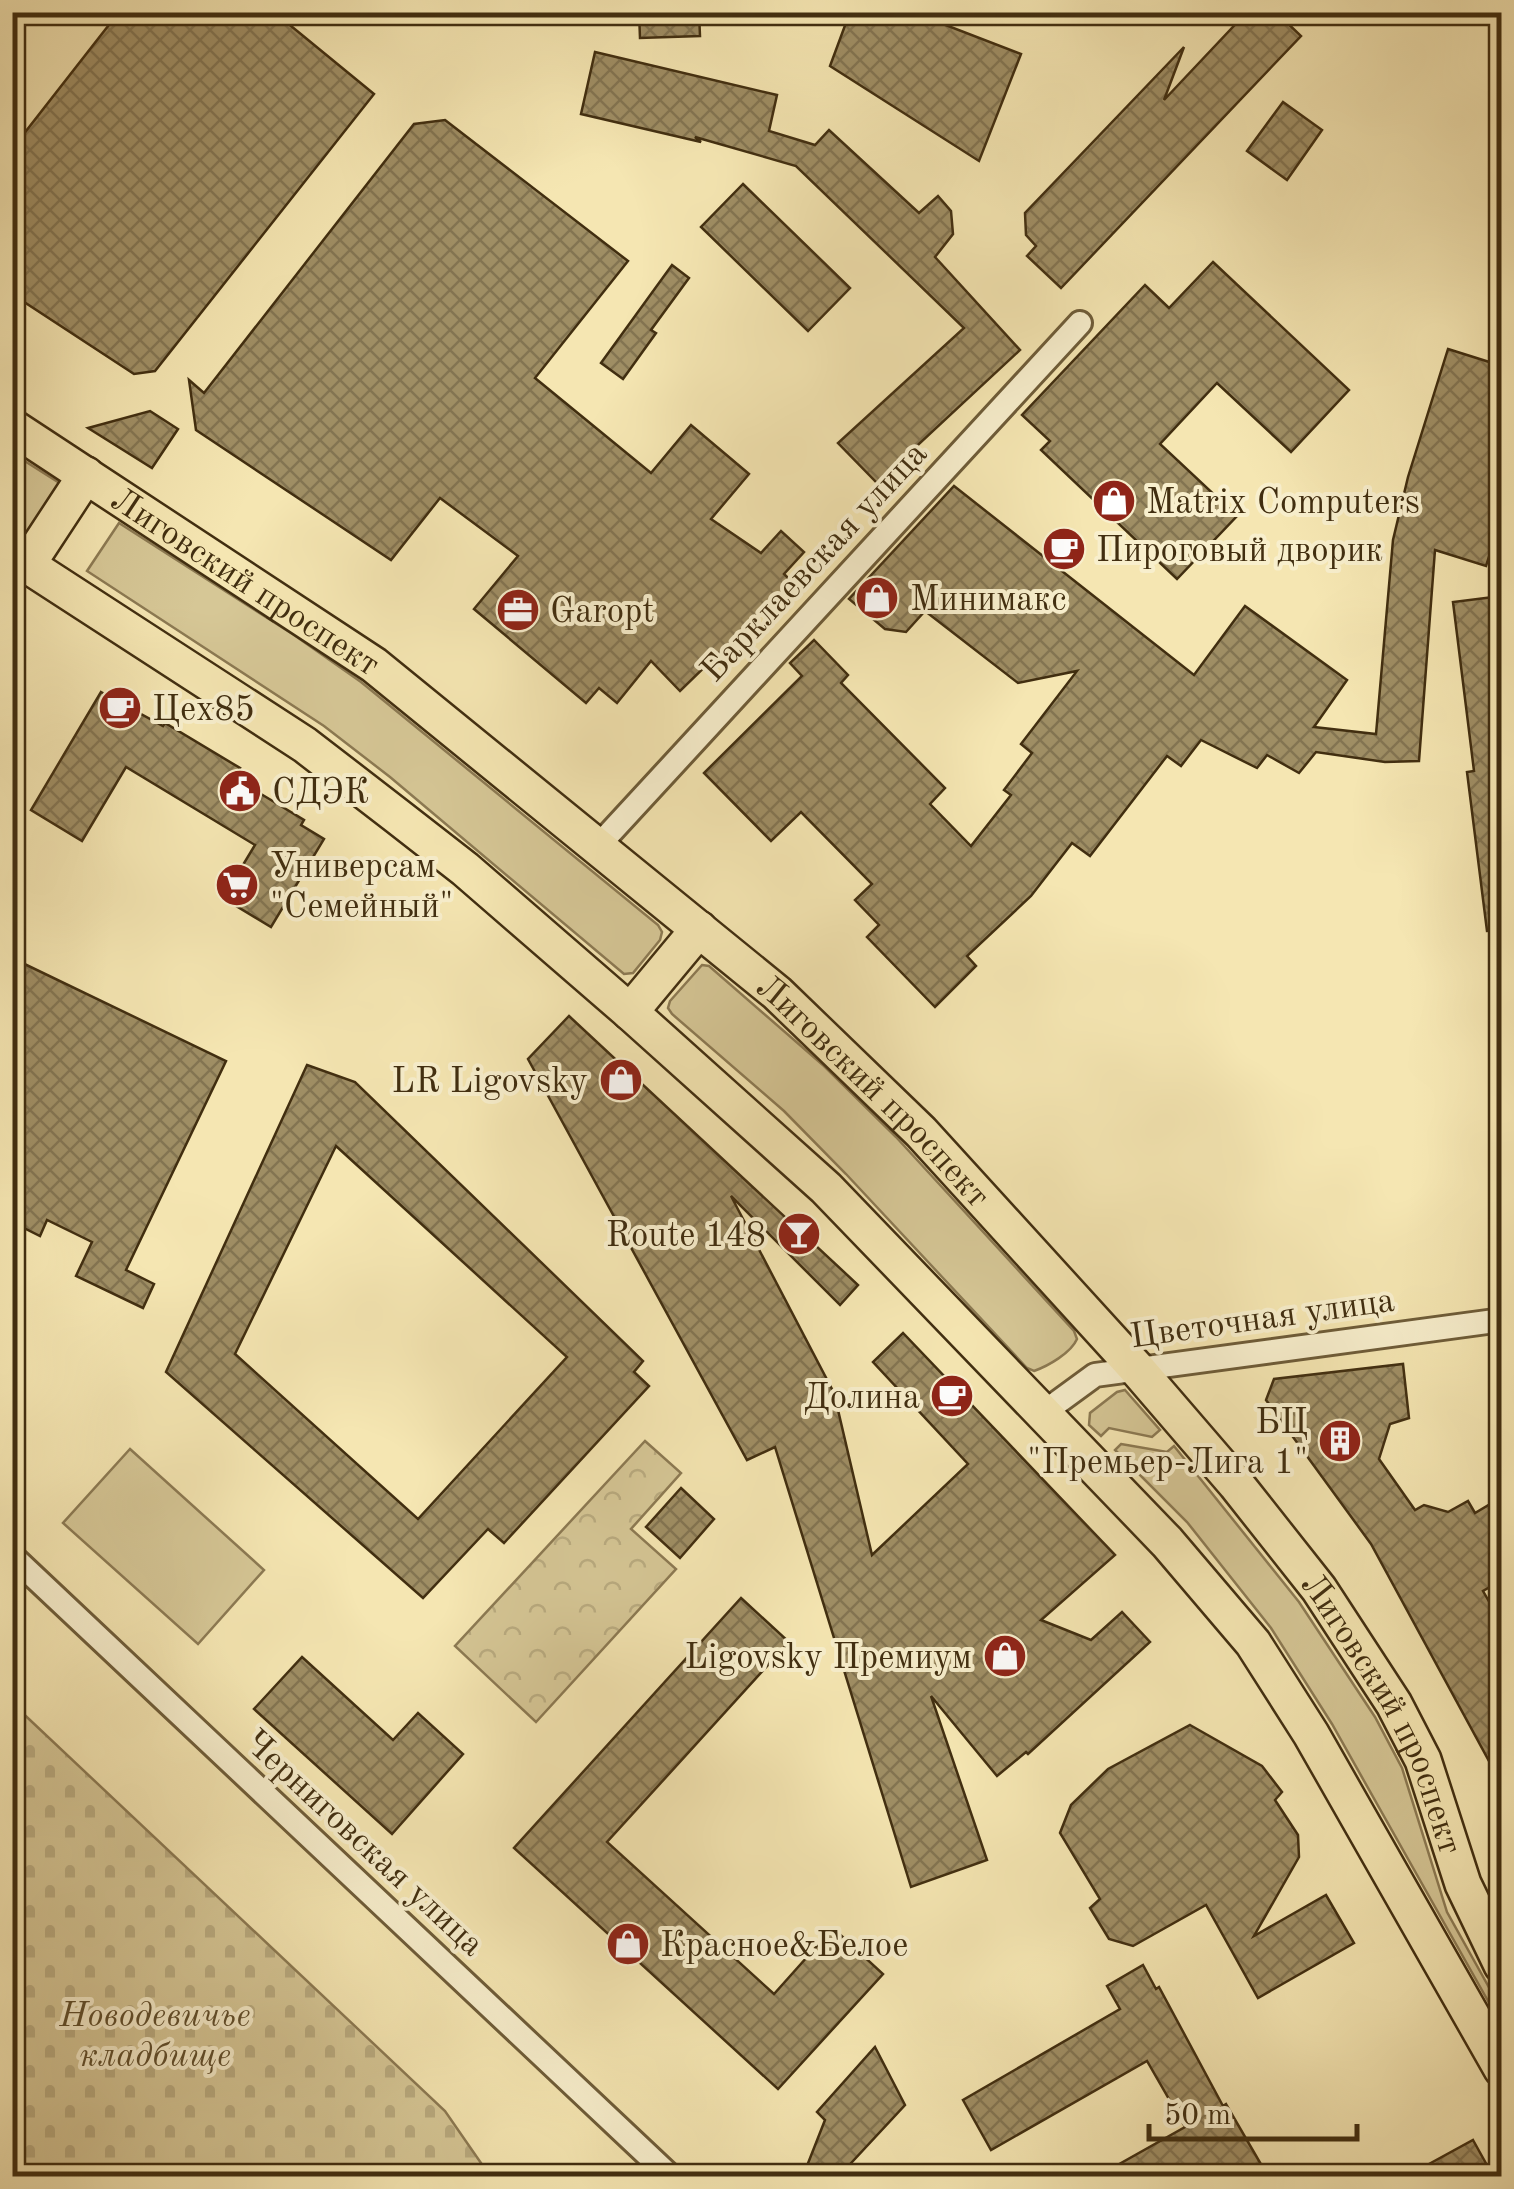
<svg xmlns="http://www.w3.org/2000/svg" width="1514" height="2189" font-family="'Old Standard TT',serif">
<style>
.grass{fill:#d6c796;stroke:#8c7a53;stroke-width:2.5}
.cemetery{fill:url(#cemetery-stones);stroke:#8c7a53;stroke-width:2.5}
.park{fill:url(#park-crowns);stroke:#8c7a53;stroke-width:2.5}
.building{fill:url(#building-cross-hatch);stroke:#412e10;stroke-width:2.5;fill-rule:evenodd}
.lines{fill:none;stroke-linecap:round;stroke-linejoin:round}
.street-casing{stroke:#6e5c38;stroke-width:28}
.primary-casing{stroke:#412e10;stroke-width:40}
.street{stroke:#f8efcd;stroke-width:22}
.primary{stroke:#f5e6b2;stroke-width:35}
.rail{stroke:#412e10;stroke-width:8;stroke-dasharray:18 18;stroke-linecap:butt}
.labels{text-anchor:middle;stroke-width:8;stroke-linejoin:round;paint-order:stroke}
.poi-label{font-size:35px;fill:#412e10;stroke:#f8efcd;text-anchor:start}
.street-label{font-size:35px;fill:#412e10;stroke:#f8efcd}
.park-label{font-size:35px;font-style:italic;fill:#5f4d2b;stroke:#f8efcd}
</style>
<defs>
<pattern id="cemetery-stones" width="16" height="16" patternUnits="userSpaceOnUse" patternTransform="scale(2.5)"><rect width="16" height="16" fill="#d6c796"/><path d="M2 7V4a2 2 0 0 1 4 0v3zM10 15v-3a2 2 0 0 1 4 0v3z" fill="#b9ab80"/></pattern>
<pattern id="park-crowns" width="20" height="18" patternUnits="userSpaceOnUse" patternTransform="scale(2.5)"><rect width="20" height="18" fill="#d6c796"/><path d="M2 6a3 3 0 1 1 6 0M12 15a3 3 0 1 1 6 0" fill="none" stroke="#b9ab80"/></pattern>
<pattern id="building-cross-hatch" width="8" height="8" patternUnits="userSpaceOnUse" patternTransform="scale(2.5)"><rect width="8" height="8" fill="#9f8e64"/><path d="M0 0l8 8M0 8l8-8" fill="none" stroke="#837451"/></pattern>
</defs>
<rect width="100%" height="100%" fill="#f5e6b2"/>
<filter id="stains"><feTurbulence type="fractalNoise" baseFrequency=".002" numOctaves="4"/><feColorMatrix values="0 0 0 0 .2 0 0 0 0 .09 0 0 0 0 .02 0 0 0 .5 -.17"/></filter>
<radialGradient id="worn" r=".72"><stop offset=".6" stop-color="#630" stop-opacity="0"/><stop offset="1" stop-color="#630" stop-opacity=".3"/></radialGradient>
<g class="grass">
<polygon points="12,453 61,484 22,540 13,534"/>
<polygon points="119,523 294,635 361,682 658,925 662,932 660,940 633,973 624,974 390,777 324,726 87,571"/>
<path d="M702,965l7,1 115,100 72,71 178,194 3,8c-6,14 -29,27 -43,32l-7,-3 -181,-194 -62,-63 -112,-97 -4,-6 2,-7z"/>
<polygon points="1125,1390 1160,1430 1152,1437 1109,1428 1101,1436 1089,1425 1090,1413 1117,1392"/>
<polygon points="1121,1444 1167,1452 1174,1446 1299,1602 1375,1717 1402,1768 1447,1912 1501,2009 1501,2024 1332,1724 1271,1628 1187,1522 1115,1450"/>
<polygon points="130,1449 264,1570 198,1644 63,1523"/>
</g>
<polygon class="cemetery" points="13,1704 445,2111 490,2176 13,2176"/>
<polygon class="park" points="645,1441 681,1473 631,1529 676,1569 536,1722 455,1646"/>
<g class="building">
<polygon points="119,12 274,12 374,94 155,371 134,374 12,294 12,149"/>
<polygon points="639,12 699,12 700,36 640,38"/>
<polygon points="850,12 912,12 1021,54 979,161 830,66"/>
<polygon points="1247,12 1276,12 1301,36 1061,288 1027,256 1036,246 1026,235 1025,213 1184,47 1164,100"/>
<polygon points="595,52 777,95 769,131 815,145 829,130 919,213 938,196 951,211 953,234 935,257 1020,350 877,483 838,443 964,328 796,166 695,137 701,142 581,114"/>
<polygon points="1283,102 1322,130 1287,180 1247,151"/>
<polygon points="445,120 628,261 535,378 651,473 691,425 749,474 711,519 761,553 781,531 804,552 784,574 792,582 680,691 651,661 617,703 599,688 586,703 474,609 518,556 440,498 391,560 196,430 189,380 204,393 414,124"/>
<polygon points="743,184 850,288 808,331 701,227"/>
<polygon points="1213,262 1349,390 1291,452 1217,383 1160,444 1237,516 1177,579 1041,450 1050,441 1022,415 1145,285 1169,308"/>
<polygon points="672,265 689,278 651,330 656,333 623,379 601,363"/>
<polygon points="1448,349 1502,366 1502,517 1486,566 1435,550 1419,761 1385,762 1316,752 1299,773 1267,755 1257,768 1201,740 1181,766 1167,756 1090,856 1072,843 1031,896 967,956 976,966 935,1007 867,937 879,925 855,900 872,884 801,812 771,841 704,773 802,676 790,663 814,640 848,675 841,683 945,788 930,804 971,846 1011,795 1004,790 1032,753 1021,744 1077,671 1018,683 925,611 906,632 885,629 849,599 954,486 1194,675 1245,606 1347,680 1314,727 1376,734 1393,540 1408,477"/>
<polygon points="150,411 178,429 152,468 88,428"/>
<polygon points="1502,596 1502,930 1487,931 1467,772 1474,771 1453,602"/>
<polygon points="101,692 163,726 165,723 240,768 236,774 259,787 256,791 304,820 301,825 324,839 271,927 223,898 255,845 126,767 82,841 31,810"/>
<polygon points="12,958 226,1061 126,1270 154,1284 143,1308 76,1276 92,1242 47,1220 40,1236 12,1222"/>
<polygon points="569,1016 858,1285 840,1305 731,1196 834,1393 872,1555 968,1464 873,1362 903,1333 1115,1555 1041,1620 1091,1640 1122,1612 1150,1642 1028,1754 1026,1752 997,1776 931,1696 987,1860 911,1887 775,1447 747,1460 528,1059"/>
<path d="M307,1065l48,17 288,279 -9,11 15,14 -145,157 -16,-14 -65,69 -257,-226zM336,1146l231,211 -149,162 -183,-165z"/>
<polygon points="1403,1364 1409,1418 1390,1424 1379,1459 1415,1510 1424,1505 1448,1512 1468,1501 1475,1513 1502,1497 1502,1580 1483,1591 1502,1624 1502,1785 1371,1544 1266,1400 1274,1379"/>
<polygon points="681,1488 714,1519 680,1558 646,1527"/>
<polygon points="741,1598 789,1642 607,1842 774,1994 833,1928 883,1974 778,2089 514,1848"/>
<polygon points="302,1657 393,1740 418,1713 463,1754 392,1834 254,1709"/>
<polygon points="1190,1725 1262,1766 1282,1792 1275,1800 1298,1835 1299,1857 1254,1936 1326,1895 1354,1943 1258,1998 1206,1905 1133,1946 1109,1939 1090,1908 1100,1899 1060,1833 1071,1805 1108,1769"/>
<polygon points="1143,1965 1156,1989 1159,1987 1223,2106 1226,2104 1262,2166 1258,2168 1263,2176 1098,2176 1185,2127 1147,2061 991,2150 963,2100 1120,2009 1107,1986"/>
<polygon points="875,2047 905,2105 839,2176 803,2176 825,2120 817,2112"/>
<polygon points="1473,2140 1493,2176 1407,2176"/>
</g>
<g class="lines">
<g class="street-casing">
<g id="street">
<polyline points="598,846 1080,323"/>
<polyline points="1043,1413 1095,1375 1502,1320"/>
<polyline points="12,1556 670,2176"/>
</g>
</g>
<g class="primary-casing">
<g id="primary">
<path id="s1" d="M12,427l362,238 403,328 144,139 216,237 99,115 83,105 75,115 29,56 40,124 39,81"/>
<polyline points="12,555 305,745 397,816 465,869 630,1012 826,1188 1167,1542 1253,1643 1311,1734 1502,2069"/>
<polyline points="27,565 86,475"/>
<polyline points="630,1012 699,929"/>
</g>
</g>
<use href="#street" class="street"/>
<use href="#primary" class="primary"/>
<polyline class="rail" points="1485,12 1502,21"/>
</g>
<defs>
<g id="shop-disc" transform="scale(2.25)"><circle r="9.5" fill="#8f2418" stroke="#f8efcd"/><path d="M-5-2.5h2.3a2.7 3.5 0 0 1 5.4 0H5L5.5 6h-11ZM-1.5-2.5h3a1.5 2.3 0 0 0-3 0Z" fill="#fff"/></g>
<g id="cafe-disc" transform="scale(2.25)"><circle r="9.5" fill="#8f2418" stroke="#f8efcd"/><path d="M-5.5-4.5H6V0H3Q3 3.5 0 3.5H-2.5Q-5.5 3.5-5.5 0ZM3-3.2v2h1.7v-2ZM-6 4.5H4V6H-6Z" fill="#fff"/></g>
<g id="office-disc" transform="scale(2.25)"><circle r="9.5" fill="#8f2418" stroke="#f8efcd"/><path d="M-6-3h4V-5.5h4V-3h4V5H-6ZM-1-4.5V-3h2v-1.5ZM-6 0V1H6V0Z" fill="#fff"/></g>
<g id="civic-disc" transform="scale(2.25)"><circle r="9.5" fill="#8f2418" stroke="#f8efcd"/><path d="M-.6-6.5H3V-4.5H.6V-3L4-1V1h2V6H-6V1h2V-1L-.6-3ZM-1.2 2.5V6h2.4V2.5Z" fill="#fff"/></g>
<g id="supermarket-disc" transform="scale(2.25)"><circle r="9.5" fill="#8f2418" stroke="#f8efcd"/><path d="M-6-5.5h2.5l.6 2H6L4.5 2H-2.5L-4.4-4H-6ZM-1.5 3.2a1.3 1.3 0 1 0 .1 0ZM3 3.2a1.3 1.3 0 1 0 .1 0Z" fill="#fff"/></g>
<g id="bar-disc" transform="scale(2.25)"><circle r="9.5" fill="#8f2418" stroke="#f8efcd"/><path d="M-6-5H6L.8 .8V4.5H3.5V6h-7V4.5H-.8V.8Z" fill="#fff"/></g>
<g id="building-disc" transform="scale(2.25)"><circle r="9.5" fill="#8f2418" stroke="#f8efcd"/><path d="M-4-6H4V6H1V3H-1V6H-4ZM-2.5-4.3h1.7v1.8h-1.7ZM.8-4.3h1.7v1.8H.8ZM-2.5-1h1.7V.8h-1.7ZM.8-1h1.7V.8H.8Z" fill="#fff"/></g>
</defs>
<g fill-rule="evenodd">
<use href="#shop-disc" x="1114" y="501"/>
<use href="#cafe-disc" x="1064" y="549"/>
<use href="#shop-disc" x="877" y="598"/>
<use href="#office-disc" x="518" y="610"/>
<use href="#cafe-disc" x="120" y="708"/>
<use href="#civic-disc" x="240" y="791"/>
<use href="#supermarket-disc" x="237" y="885"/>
<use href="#shop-disc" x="621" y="1080"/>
<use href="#bar-disc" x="799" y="1234"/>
<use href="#cafe-disc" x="952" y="1396"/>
<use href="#building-disc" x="1340" y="1441"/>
<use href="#shop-disc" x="1005" y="1656"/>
<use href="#shop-disc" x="628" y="1944"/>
</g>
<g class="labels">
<g class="poi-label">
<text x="1146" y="513">Matrix Computers</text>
<text x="1096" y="561">Пироговый дворик</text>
<text x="910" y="610">Минимакс</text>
<text x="550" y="622">Garopt</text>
<text x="152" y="720">Цех85</text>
<text x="272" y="803">СДЭК</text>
<text x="270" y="877">Универсам<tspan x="270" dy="40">"Семейный"</tspan></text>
<text x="588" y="1092" text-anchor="end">LR Ligovsky</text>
<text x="766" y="1246" text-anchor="end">Route 148</text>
<text x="920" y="1408" text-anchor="end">Долина</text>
<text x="1308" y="1433" text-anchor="end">БЦ<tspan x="1308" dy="40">"Премьер-Лига 1"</tspan></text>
<text x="972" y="1668" text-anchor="end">Ligovsky Премиум</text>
<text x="660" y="1956">Красное&amp;Белое</text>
</g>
<g class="street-label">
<text transform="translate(813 561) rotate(-47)" y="12">Барклаевская улица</text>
<text dy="12" stroke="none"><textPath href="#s1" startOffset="280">Лиговский проспект</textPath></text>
<text dy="12" stroke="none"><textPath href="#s1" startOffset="1090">Лиговский проспект</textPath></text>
<text transform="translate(1262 1317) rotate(-8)" y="12">Цветочная улица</text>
<text dy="12" stroke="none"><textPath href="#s1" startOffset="1900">Лиговский проспект</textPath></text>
<text transform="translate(365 1842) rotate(43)" y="12">Черниговская улица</text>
</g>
<g class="park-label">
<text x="155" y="2026">Новодевичье<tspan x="155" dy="40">кладбище</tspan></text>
</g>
</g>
<rect width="1514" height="2189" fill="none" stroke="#f5e6b2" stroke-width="50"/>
<rect x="15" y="15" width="1484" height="2159" fill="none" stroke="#412e10" stroke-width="5"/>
<rect x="25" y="25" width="1464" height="2139" fill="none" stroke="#412e10" stroke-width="2.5"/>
<path d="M1149 2124v15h208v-15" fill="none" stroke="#412e10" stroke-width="5"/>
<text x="1164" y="2124" font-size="30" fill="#412e10" stroke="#f8efcd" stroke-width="8" paint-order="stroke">50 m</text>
<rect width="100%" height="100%" filter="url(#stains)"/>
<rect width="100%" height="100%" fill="url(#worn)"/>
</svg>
